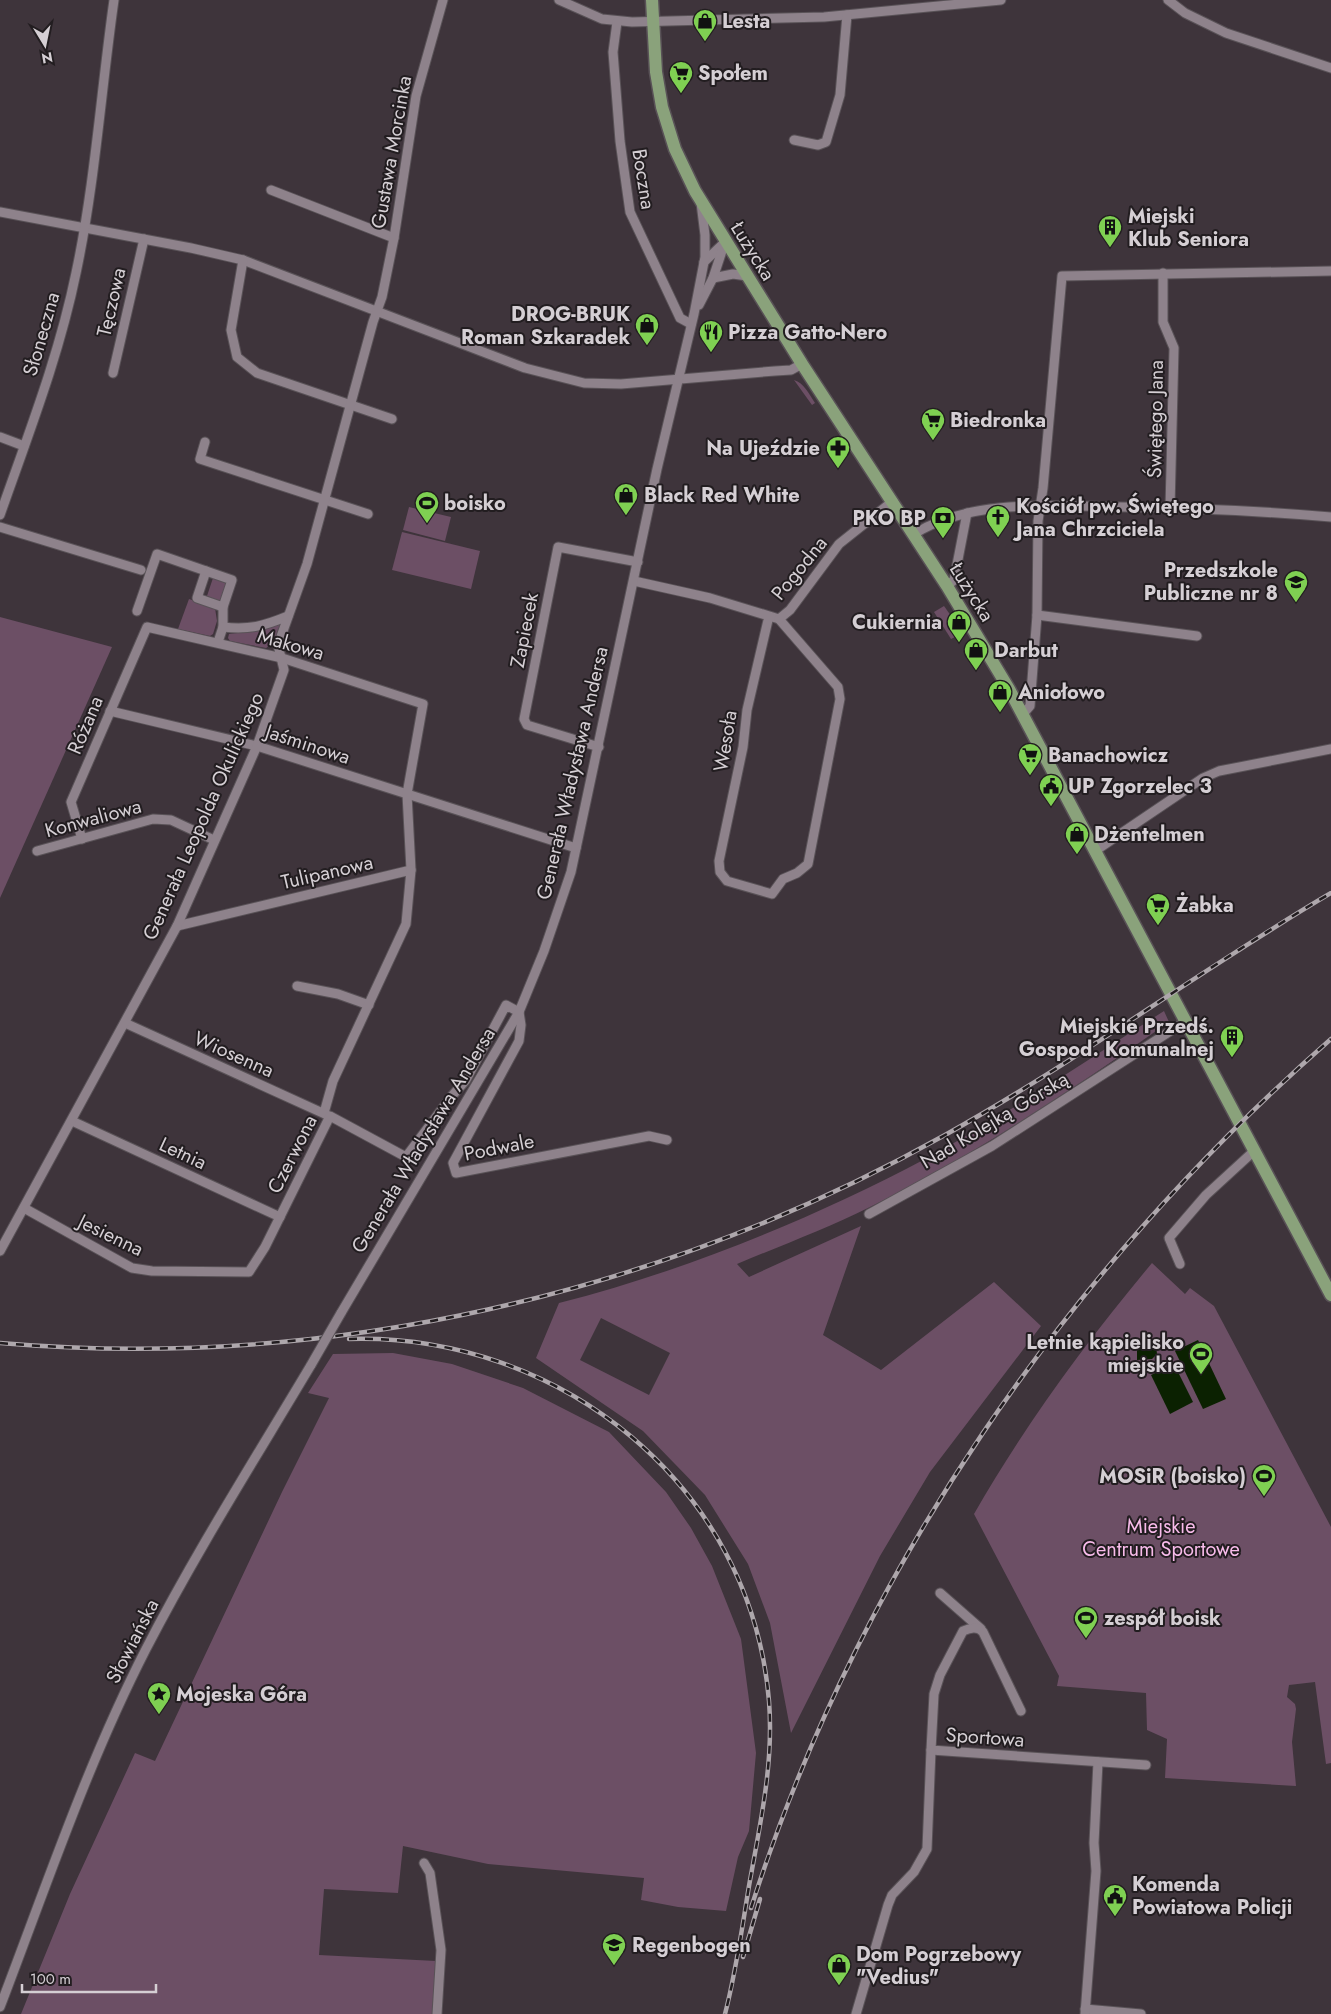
<svg xmlns="http://www.w3.org/2000/svg" width="1331" height="2014" font-family="Jost,sans-serif">
<style>
.green{fill:#6c4f65;fill-rule:evenodd}
.water{fill:#0b2101}
.lines{fill:none;stroke-linecap:round;stroke-linejoin:round}
.minor-casing{stroke:#595257;stroke-width:11}
.major-casing{stroke:#595257;stroke-width:15}
.minor{stroke:#8e828b;stroke-width:9}
.major{stroke:#8aa27b;stroke-width:12}
.rail-casing{stroke:#aea7ac;stroke-width:4.5}
.rail{stroke:#221d20;stroke-width:2.5;stroke-dasharray:8;stroke-linecap:butt}
.minor-bridge-casing{stroke:#595257;stroke-width:11;stroke-linecap:butt}
.minor-bridge{stroke:#8e828b;stroke-width:9}
.labels{text-anchor:middle;stroke-width:4;stroke-linejoin:round;paint-order:stroke}
.poi-label{font-size:20px;font-weight:bold;fill:#d5cfd4;stroke:#221d20;text-anchor:start}
.street-label{font-size:20px;fill:#d5cfd4;stroke:#221d20}
.park-label{font-size:20px;fill:#f8bbea;stroke:#221d20}
</style>
<rect width="100%" height="100%" fill="#3e343b"/>
<g class="green">
<path d="M794,380c10,3 15,14 21,23l-3,2z"/>
<polygon points="837,437 844,448 837,453 832,440"/>
<polygon points="409,507 451,517 445,541 403,530"/>
<polygon points="402,532 480,551 471,589 392,570"/>
<polygon points="213,578 228,582 222,602 207,596"/>
<polygon points="189,599 215,608 217,621 213,634 210,636 178,629"/>
<polygon points="944,606 963,633 951,639 934,612"/>
<polygon points="0,617 112,647 0,898"/>
<polygon points="281,624 275,642 266,648 230,641 228,638 229,634 262,630"/>
<path d="M1164,1011l5,11c-96,67 -194,133 -299,185 -44,22 -88,38 -133,57l12,13 112,-51 -38,109 58,35 113,-88 47,44 -111,146 -50,84 -89,177 -21,-110 -22,-59 -43,-69 -62,-64 -107,-73 23,-55c126,-32 253,-84 368,-145 81,-44 159,-97 237,-147zM601,1318l69,35 -21,42 -69,-35z"/>
<path d="M1152,1263l33,31 5,-6 24,18 117,221v236l-5,1 -11,-82 -26,3 -2,12 8,7 1,5 -4,33 4,44 -131,-8 2,-39 -20,-9 -1,-37 -89,-7 2,-10 -85,-162c51,-89 112,-172 178,-251z"/>
<polygon points="393,1353 452,1364 523,1388 609,1432 666,1492 691,1528 712,1566 741,1639 756,1753 749,1831 738,1857 726,1911 678,1907 641,1900 644,1878 488,1864 403,1846 398,1893 324,1889 319,1955 436,1961 433,2014 21,2014 70,1894 135,1753 155,1761 282,1492 329,1398 308,1393 333,1354"/>
</g>
<g class="water">
<polygon points="1198,1340 1226,1399 1203,1409 1175,1351"/>
<polygon points="1148,1342 1156,1346 1157,1354 1152,1359 1137,1360 1137,1347"/>
<polygon points="1174,1364 1193,1402 1170,1414 1151,1375"/>
</g>
<g class="lines">
<g class="minor-casing">
<g id="minor">
<polyline points="559,0 602,19 632,22 824,17 1001,0"/>
<polyline points="1168,0 1185,13 1226,33 1331,68"/>
<polyline points="617,22 613,52 620,141 630,212 680,318 691,324"/>
<polyline points="794,140 818,145 826,142 840,95 847,15"/>
<polyline points="271,190 394,238"/>
<polyline points="0,212 191,248 243,260 525,368 584,383 621,384 775,371 791,370 802,364"/>
<polyline points="243,260 231,330 237,357 257,373 392,419"/>
<polyline points="704,262 724,243"/>
<polyline points="1163,273 1163,322 1174,348 1170,508"/>
<polyline points="713,278 733,274 747,276"/>
<polyline points="699,305 713,278 725,242"/>
<polyline points="113,373 144,239"/>
<polyline points="0,437 24,446"/>
<polyline points="205,442 200,459 368,514"/>
<path d="M0,515c28,-80 59,-159 76,-242 19,-89 25,-182 38,-273"/>
<polyline points="0,527 141,570"/>
<path d="M914,534c58,-36 142,-28 208,-27 70,1 139,4 209,10"/>
<polyline points="206,571 197,598 223,607"/>
<polyline points="634,581 710,598 779,619 838,687 840,699 808,864 797,873 783,879 772,894 727,881 720,872 719,861 743,747 747,710 769,616"/>
<polyline points="947,586 954,580 967,513"/>
<polyline points="137,611 157,554 232,580 223,607 223,627 218,642"/>
<polyline points="1037,615 1197,636"/>
<polyline points="779,619 790,610 839,544 893,501"/>
<path d="M223,627c26,3 41,-1 65,-11"/>
<polyline points="110,711 257,746 576,848"/>
<polyline points="1023,714 1030,706 1037,615 1038,521 1043,488 1062,276 1331,271"/>
<polyline points="599,747 527,725 524,719 558,547 638,562"/>
<polyline points="82,839 71,802 147,627 282,658 423,704 407,794 411,870 177,926"/>
<polyline points="37,851 153,819 171,820 214,840"/>
<polyline points="1095,851 1203,778 1219,771 1331,749"/>
<polyline points="297,986 338,994 369,1005"/>
<polyline points="125,1023 327,1115"/>
<polyline points="324,1113 333,1081 406,924 411,870"/>
<polyline points="72,1121 280,1217"/>
<polyline points="24,1208 132,1268 152,1271 249,1272 265,1247 330,1116 406,1157 451,1097 466,1080 506,1005 519,1012 521,1025 519,1041 453,1163 456,1173 649,1136 667,1140"/>
<polyline points="869,1214 992,1146 1186,1021"/>
<polyline points="0,1251 177,926 257,746 284,670 278,645 307,564 373,322 382,297 394,238 416,96 443,0"/>
<polyline points="1180,1264 1169,1238 1206,1195 1254,1151"/>
<polyline points="341,1313 519,1012 544,951 571,872 657,469 694,314 705,257 705,235 701,203"/>
<polyline points="940,1593 981,1629"/>
<path d="M1021,1711l-38,-79c-5,-6 -14,-4 -20,-1l-23,44 -6,19 -3,56 215,15"/>
<polyline points="424,1863 430,1873 441,1950 437,2014"/>
<path d="M0,2007c46,-120 87,-243 146,-358 50,-97 109,-190 165,-284"/>
<polyline points="1085,2009 1141,2014"/>
<polyline points="856,2014 888,1905 892,1895 914,1872 927,1849 931,1750"/>
<polyline points="1085,2014 1096,1871 1094,1843 1098,1762"/>
</g>
</g>
<g class="major-casing">
<polyline id="major" points="652,0 656,72 662,107 675,149 695,191 802,364 947,586 1009,689 1331,1295"/>
</g>
<use href="#minor" class="minor"/>
<use href="#major" class="major"/>
<g class="rail-casing">
<g id="rail">
<path d="M349,1339c211,-6 402,146 420,362 5,63 -9,123 -20,185 -7,42 -13,86 -24,128"/>
<path d="M0,1343c327,28 659,-48 945,-208 133,-74 255,-165 386,-242"/>
<path d="M751,1908c107,-336 316,-638 580,-869"/>
<polyline points="743,1957 760,1899"/>
</g>
</g>
<use href="#rail" class="rail"/>
<g class="minor-bridge-casing">
<polyline id="minor-bridge" points="311,1365 341,1313"/>
</g>
<use href="#minor-bridge" class="minor-bridge"/>
</g>
<defs>
<g id="shop-pin" transform="scale(1.25)"><path d="M0 17L-7.5 6A9.5 9.5 0 1 1 7.5 6Z" fill="#7fd052" stroke="#221d20"/><path d="M-5-2.5h2.3a2.7 3.5 0 0 1 5.4 0H5L5.5 6h-11ZM-1.5-2.5h3a1.5 2.3 0 0 0-3 0Z" fill="#111"/></g>
<g id="supermarket-pin" transform="scale(1.25)"><path d="M0 17L-7.5 6A9.5 9.5 0 1 1 7.5 6Z" fill="#7fd052" stroke="#221d20"/><path d="M-6-5.5h2.5l.6 2H6L4.5 2H-2.5L-4.4-4H-6ZM-1.5 3.2a1.3 1.3 0 1 0 .1 0ZM3 3.2a1.3 1.3 0 1 0 .1 0Z" fill="#111"/></g>
<g id="building-pin" transform="scale(1.25)"><path d="M0 17L-7.5 6A9.5 9.5 0 1 1 7.5 6Z" fill="#7fd052" stroke="#221d20"/><path d="M-4-6H4V6H1V3H-1V6H-4ZM-2.5-4.3h1.7v1.8h-1.7ZM.8-4.3h1.7v1.8H.8ZM-2.5-1h1.7V.8h-1.7ZM.8-1h1.7V.8H.8Z" fill="#111"/></g>
<g id="restaurant-pin" transform="scale(1.25)"><path d="M0 17L-7.5 6A9.5 9.5 0 1 1 7.5 6Z" fill="#7fd052" stroke="#221d20"/><path d="M-5-6h1v4h1v-4h1v4h1v-4h1v5L-1.5 .5V6h-2V.5L-5-1ZM5-6V6H3V1.5H1.5Q1.5-4 5-6Z" fill="#111"/></g>
<g id="pharmacy-pin" transform="scale(1.25)"><path d="M0 17L-7.5 6A9.5 9.5 0 1 1 7.5 6Z" fill="#7fd052" stroke="#221d20"/><path d="M-2-6h4v4h4v4h-4v4h-4v-4h-4v-4h4Z" fill="#111"/></g>
<g id="stadium-pin" transform="scale(1.25)"><path d="M0 17L-7.5 6A9.5 9.5 0 1 1 7.5 6Z" fill="#7fd052" stroke="#221d20"/><path d="M0-5a6.5 5 0 1 0 0 10a6.5 5 0 1 0 0-10ZM-3.5-1.8h7v3.6h-7Z" fill="#111"/></g>
<g id="church-pin" transform="scale(1.25)"><path d="M0 17L-7.5 6A9.5 9.5 0 1 1 7.5 6Z" fill="#7fd052" stroke="#221d20"/><path d="M-1.2-6h2.4v3.5h3.3v2.4h-3.3V6h-2.4V-.1h-3.3v-2.4h3.3Z" fill="#111"/></g>
<g id="bank-pin" transform="scale(1.25)"><path d="M0 17L-7.5 6A9.5 9.5 0 1 1 7.5 6Z" fill="#7fd052" stroke="#221d20"/><path d="M-6-4H6V4H-6ZM0-2.3a2.3 2.3 0 1 0 0 4.6a2.3 2.3 0 1 0 0-4.6Z" fill="#111"/></g>
<g id="school-pin" transform="scale(1.25)"><path d="M0 17L-7.5 6A9.5 9.5 0 1 1 7.5 6Z" fill="#7fd052" stroke="#221d20"/><path d="M0-5L7-2L0 1L-7-2ZM-4 1L0 2.5L4 1V4Q0 6-4 4Z" fill="#111"/></g>
<g id="civic-pin" transform="scale(1.25)"><path d="M0 17L-7.5 6A9.5 9.5 0 1 1 7.5 6Z" fill="#7fd052" stroke="#221d20"/><path d="M-.6-6.5H3V-4.5H.6V-3L4-1V1h2V6H-6V1h2V-1L-.6-3ZM-1.2 2.5V6h2.4V2.5Z" fill="#111"/></g>
<g id="sight-pin" transform="scale(1.25)"><path d="M0 17L-7.5 6A9.5 9.5 0 1 1 7.5 6Z" fill="#7fd052" stroke="#221d20"/><path d="M0-6L1.8-2.2L6-1.7L2.9 1.2L3.7 5.4L0 3.3L-3.7 5.4L-2.9 1.2L-6-1.7L-1.8-2.2Z" fill="#111"/></g>
</defs>
<g fill-rule="evenodd">
<use href="#shop-pin" x="705" y="21"/>
<use href="#supermarket-pin" x="681" y="73"/>
<use href="#building-pin" x="1110" y="227"/>
<use href="#shop-pin" x="647" y="325"/>
<use href="#restaurant-pin" x="711" y="332"/>
<use href="#supermarket-pin" x="933" y="420"/>
<use href="#pharmacy-pin" x="838" y="448"/>
<use href="#shop-pin" x="626" y="495"/>
<use href="#stadium-pin" x="427" y="503"/>
<use href="#church-pin" x="998" y="517"/>
<use href="#bank-pin" x="943" y="518"/>
<use href="#school-pin" x="1296" y="582"/>
<use href="#shop-pin" x="959" y="622"/>
<use href="#shop-pin" x="976" y="650"/>
<use href="#shop-pin" x="1000" y="692"/>
<use href="#supermarket-pin" x="1030" y="755"/>
<use href="#civic-pin" x="1051" y="786"/>
<use href="#shop-pin" x="1077" y="834"/>
<use href="#supermarket-pin" x="1158" y="905"/>
<use href="#building-pin" x="1232" y="1037"/>
<use href="#stadium-pin" x="1201" y="1354"/>
<use href="#stadium-pin" x="1264" y="1476"/>
<use href="#stadium-pin" x="1086" y="1618"/>
<use href="#sight-pin" x="159" y="1694"/>
<use href="#civic-pin" x="1115" y="1896"/>
<use href="#school-pin" x="614" y="1945"/>
<use href="#shop-pin" x="839" y="1965"/>
</g>
<g class="labels">
<g class="poi-label">
<text x="722" y="28">Lesta</text>
<text x="698" y="80">Społem</text>
<text x="1128" y="223">Miejski<tspan x="1128" dy="23">Klub Seniora</tspan></text>
<text x="630" y="321" text-anchor="end">DROG-BRUK<tspan x="630" dy="23">Roman Szkaradek</tspan></text>
<text x="728" y="339">Pizza Gatto-Nero</text>
<text x="950" y="427">Biedronka</text>
<text x="820" y="455" text-anchor="end">Na Ujeździe</text>
<text x="644" y="502">Black Red White</text>
<text x="444" y="510">boisko</text>
<text x="1016" y="513">Kościół pw. Świętego<tspan x="1016" dy="23">Jana Chrzciciela</tspan></text>
<text x="926" y="525" text-anchor="end">PKO BP</text>
<text x="1278" y="577" text-anchor="end">Przedszkole<tspan x="1278" dy="23">Publiczne nr 8</tspan></text>
<text x="942" y="629" text-anchor="end">Cukiernia</text>
<text x="994" y="657">Darbut</text>
<text x="1018" y="699">Aniołowo</text>
<text x="1048" y="762">Banachowicz</text>
<text x="1068" y="793">UP Zgorzelec 3</text>
<text x="1094" y="841">Dżentelmen</text>
<text x="1176" y="912">Żabka</text>
<text x="1214" y="1033" text-anchor="end">Miejskie Przedś.<tspan x="1214" dy="23">Gospod. Komunalnej</tspan></text>
<text x="1184" y="1349" text-anchor="end">Letnie kąpielisko<tspan x="1184" dy="23">miejskie</tspan></text>
<text x="1246" y="1483" text-anchor="end">MOSiR (boisko)</text>
<text x="1104" y="1625">zespół boisk</text>
<text x="176" y="1701">Mojeska Góra</text>
<text x="1132" y="1891">Komenda<tspan x="1132" dy="23">Powiatowa Policji</tspan></text>
<text x="632" y="1952">Regenbogen</text>
<text x="856" y="1961">Dom Pogrzebowy<tspan x="856" dy="23">"Vedius"</tspan></text>
</g>
<g class="street-label">
<text transform="translate(391 152) rotate(-80)" y="7">Gustawa Morcinka</text>
<text transform="translate(644 179) rotate(81)" y="7">Boczna</text>
<text transform="translate(753 251) rotate(58)" y="7">Łużycka</text>
<text transform="translate(111 302) rotate(-77)" y="7">Tęczowa</text>
<text transform="translate(41 334) rotate(-74)" y="7">Słoneczna</text>
<text transform="translate(1155 419) rotate(-89)" y="7">Świętego Jana</text>
<text transform="translate(799 568) rotate(-51)" y="7">Pogodna</text>
<text transform="translate(972 592) rotate(58)" y="7">Łużycka</text>
<text transform="translate(524 630) rotate(-79)" y="7">Zapiecek</text>
<text transform="translate(291 644) rotate(16)" y="7">Makowa</text>
<text transform="translate(85 725) rotate(-67)" y="7">Różana</text>
<text transform="translate(725 741) rotate(-81)" y="7">Wesoła</text>
<text transform="translate(308 744) rotate(18)" y="7">Jaśminowa</text>
<text transform="translate(572 773) rotate(-77)" y="7">Generała Władysława Andersa</text>
<text transform="translate(203 816) rotate(-66)" y="7">Generała Leopolda Okulickiego</text>
<text transform="translate(93 818) rotate(-15)" y="7">Konwaliowa</text>
<text transform="translate(327 872) rotate(-13)" y="7">Tulipanowa</text>
<text transform="translate(234 1054) rotate(24)" y="7">Wiosenna</text>
<text transform="translate(994 1120) rotate(-31)" y="7">Nad Kolejką Górską</text>
<text transform="translate(423 1140) rotate(-59)" y="7">Generała Władysława Andersa</text>
<text transform="translate(499 1147) rotate(-11)" y="7">Podwale</text>
<text transform="translate(183 1153) rotate(25)" y="7">Letnia</text>
<text transform="translate(292 1154) rotate(-63)" y="7">Czerwona</text>
<text transform="translate(111 1235) rotate(26)" y="7">Jesienna</text>
<text transform="translate(132 1641) rotate(-63)" y="7">Słowiańska</text>
<text transform="translate(985 1737) rotate(4)" y="7">Sportowa</text>
</g>
<g class="park-label">
<text x="1161" y="1533">Miejskie<tspan x="1161" dy="23">Centrum Sportowe</tspan></text>
</g>
</g>
<g transform="translate(45 45) rotate(170)" stroke="#221d20" stroke-width="4" paint-order="stroke">
<path d="M0-4L9 19L0 12L-9 19Z" fill="#d5cfd4"/>
<text y="-8" font-size="14" font-weight="bold" text-anchor="middle" fill="#d5cfd4">N</text>
</g>
<path d="M22 1984v8h134v-8" fill="none" stroke="#d5cfd4" stroke-width="2.5"/>
<text x="30" y="1984" font-size="15" fill="#d5cfd4" stroke="#221d20" stroke-width="4" paint-order="stroke">100 m</text>
</svg>
